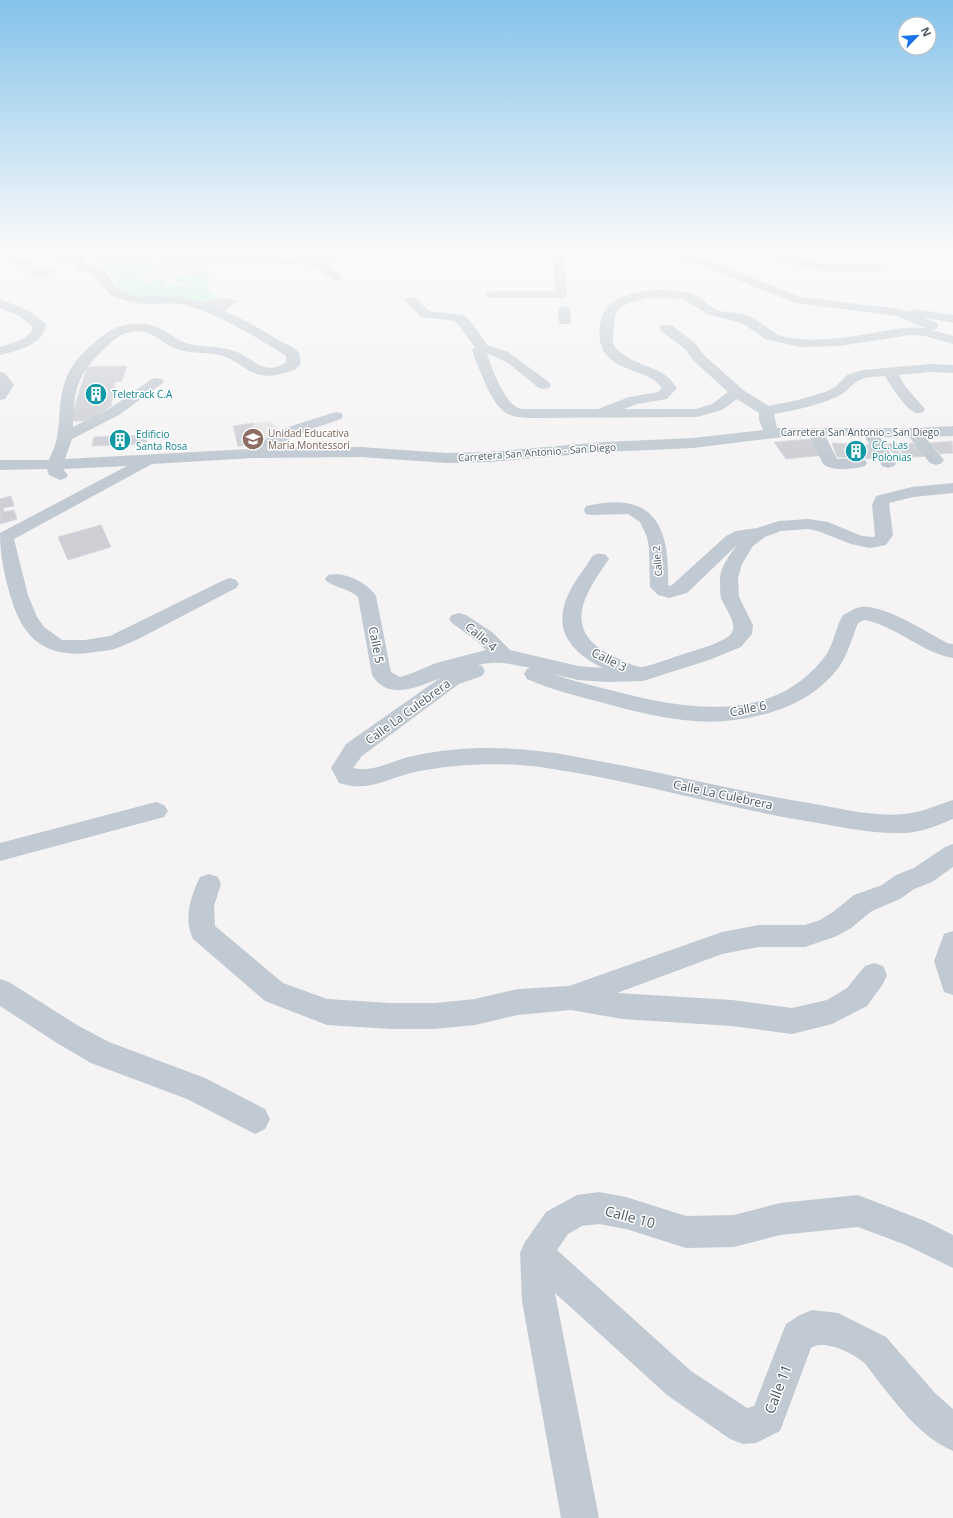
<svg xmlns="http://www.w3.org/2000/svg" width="953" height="1518" font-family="'Open Sans',sans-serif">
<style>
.education{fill:#e6e4e5}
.green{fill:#c3f1d5}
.building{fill:#cdcfd5;stroke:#d7d9de}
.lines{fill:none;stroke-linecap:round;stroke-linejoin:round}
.minor{fill:#c1cad2;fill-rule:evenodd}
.labels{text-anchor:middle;stroke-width:3;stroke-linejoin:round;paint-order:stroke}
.far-culture-label{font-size:10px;fill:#0d838f;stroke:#fff;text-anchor:start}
.far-street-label{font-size:10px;fill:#4a5661;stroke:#fff}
.far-education-label{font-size:10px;fill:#785e54;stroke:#fff;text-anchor:start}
.street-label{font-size:12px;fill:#4a5661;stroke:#fff}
.near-street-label{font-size:14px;fill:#4a5661;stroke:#fff}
</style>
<rect width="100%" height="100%" fill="#f5f3f3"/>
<g class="education">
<polygon points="170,254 203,258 204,273 185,276 184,268 172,269 173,276 143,279 142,274 151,272 150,268 153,267 152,261 165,259 165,256"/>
<polygon points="271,421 282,432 256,445 238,446 233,426"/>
</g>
<polygon class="green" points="94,249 100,249 97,259 117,256 118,250 126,249 136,252 130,256 134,257 147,255 152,260 149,261 149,272 140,273 142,282 166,280 165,286 186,285 188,282 175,282 174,278 208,273 211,283 207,284 208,293 212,293 215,298 200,302 187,298 142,297 133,295 123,292 119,287 109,269 90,261 88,256"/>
<g class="building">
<polygon points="38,249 54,249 59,252 38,259 26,253"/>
<polygon points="64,251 75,254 76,263 68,264 47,257"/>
<polygon points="20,257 34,261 25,265 29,266 26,267 9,262"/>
<polygon points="46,266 57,270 39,278 28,274"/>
<polygon points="218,298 238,301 225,311 199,303"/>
<polygon points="127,366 122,381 115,382 111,406 91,421 70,421 87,367"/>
<polygon points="253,423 257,442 256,445 238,446 233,426"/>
<polygon points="147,435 146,444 92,446 94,437"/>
<polygon points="811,439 824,455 786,459 774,442"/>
<polygon points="952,441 953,453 940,454 930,443"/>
<polygon points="832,443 874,445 880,459 837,457"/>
<polygon points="916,443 931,456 897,458 886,444"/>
<polygon points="11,496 14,506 3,508 4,512 14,510 17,519 0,524 0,499"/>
<polygon points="101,525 111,547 68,560 58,537"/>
</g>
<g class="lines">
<g class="minor">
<polygon points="25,249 41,249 39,251 30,253 26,252"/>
<path d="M78,249h14l-8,6 -1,4 2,5c7,2 15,3 20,8 6,8 9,15 18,20 19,8 39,1 58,5 33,6 69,25 97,43 6,3 14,6 19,11 4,4 4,9 3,14 -4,5 -10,7 -16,8 -33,10 -38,-11 -65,-18 -13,-3 -28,-1 -42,-6 -18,-6 -24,-21 -47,-17 -12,2 -24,15 -32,23 -22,21 -25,42 -25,72l36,-18 43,-30 5,-1 5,1 2,3 -45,33 -47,24 -7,20 184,-10 39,-22 48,-15 5,1 2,3 -2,3 -32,11 -38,18 89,-1 87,6 42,-1 115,-10 89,-4 70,-8 -4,-10v-7l-22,-14 -15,11 -25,7 -166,1c-8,0 -18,-1 -25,-5 -14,-8 -26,-42 -32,-57l-2,-6 3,-3 -20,-26 -34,-4 -16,-16 2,-3h8l14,13 35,4 8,8 15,22 21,7 41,30 2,3 -2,3 -5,1 -5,-1 -31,-25 -21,-10c4,14 16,45 28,53 4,3 8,3 13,3h70l31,-12 29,-5 4,-4c-14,-19 -45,-16 -58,-36 -6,-10 -6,-27 -1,-38 12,-27 68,-28 91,-19 10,4 16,13 26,16 10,2 20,1 29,5 16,7 22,19 40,22 28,4 56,0 84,-5 18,-3 35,-8 54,-4l-30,-13 -102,-13 -96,-39 -21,-5h-89l-25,-4 3,40 -2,3h-77l-2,-3 2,-3 4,-1h63l-3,-39 -18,-1 -2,-2h38l19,4h89l28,6 95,38 99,12 9,3 6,-3 38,6v8l-31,-6 15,6 1,3 -1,3 -5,1 21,6v8l-28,-8 -15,-1 -70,11 -40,1 -35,-8 -23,-16 -33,-8 -19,-12 -9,-4 -33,-1 -19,5 -9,5 -5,8 -2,20v7l4,7 15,10 29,12 8,6 8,10 -10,11 -30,5 -13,5h72l16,-5 16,-12 -35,-32 -8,-11 -24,-18 -1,-3 1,-3h10l24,18 8,11 40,36 26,16 29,-6 27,-8 9,-4 13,-13 16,-5 67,-6 23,1v8l-23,-1 -31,3 6,11 20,23 -2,3c-3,1 -6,2 -9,0 -9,-4 -24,-27 -29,-36 -8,1 -19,0 -27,5 -8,4 -12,13 -22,16 -20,9 -41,13 -62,17l3,14h137l39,-2v10l-28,1 19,23 -2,3 -6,2 -6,-2 -20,-25 -30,-1 16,26 -2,3 -6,2 -6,-2 -17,-29h-39l11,22 22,-1 6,2 2,3 -2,3c-12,3 -32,6 -42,-2l-13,-27h-27l-90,11 -89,4 -115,10 -42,1 -87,-6 -107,1 -101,6 -138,75 14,56 9,22 7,10 18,13h23l25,-4 114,-56 6,-2 6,2 3,4 -3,4c-22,12 -45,23 -67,35 -16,8 -31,17 -47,23 -8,4 -18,5 -27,6 -43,7 -70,-8 -83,-51 -7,-22 -12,-45 -12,-68l127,-67 -64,3 5,6 -2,3 -6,2 -11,-5 -2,-6 -47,1v-10h49c3,-8 7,-15 8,-23 4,-22 1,-41 11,-63 7,-16 34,-41 50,-47 11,-4 25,-4 36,-1 12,3 21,14 32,17 17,5 34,2 51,9 20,9 25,23 49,11v-7c-32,-20 -69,-44 -106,-52 -12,-2 -25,1 -36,0 -9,-1 -19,-3 -27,-6 -12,-4 -14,-13 -21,-21 -5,-5 -13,-7 -19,-9l-6,-9 2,-6z"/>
<polygon points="174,249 190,249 198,252 288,258 375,249 415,249 413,251 409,252 320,261 340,274 342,277 340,280 336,281 305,263 288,264 196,258 176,251"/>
<path d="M765,249h14l22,10 19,4 24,1 33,-1 4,2 2,2 -2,2c-24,7 -100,2 -116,-20z"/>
<path d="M0,299l27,11 18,13 1,3c-5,20 -29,25 -46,29v-8c11,-4 30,-7 33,-20l-14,-11 -19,-8z"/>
<path d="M564,306l4,1 2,3 1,11 -1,3h-10c-2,-5 -3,-12 0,-17z"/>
<polygon points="0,372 5,373 14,385 5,399 0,400"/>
<path d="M953,483v10l-40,4 -24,6 4,32 -7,10 -16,3 -19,-4 -33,-13 -10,-2 -27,2 -16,6 -12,9 -11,18 -4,14 1,19 14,28 -1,9 -11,13 -32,13 -66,21 -37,1 -28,-2 -25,-6c20,7 41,12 61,17 72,19 157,33 209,-32 11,-13 12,-31 20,-44 6,-3 11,-7 18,-8 22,-3 66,25 86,36l6,1v14c-33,-6 -56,-32 -89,-38l-6,3c-6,15 -10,31 -19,44 -17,23 -41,37 -67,45 -57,18 -105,8 -161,-7 -29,-8 -57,-14 -84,-26l-3,-5 3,-5 3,-1c-19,-4 -33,-8 -52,-3l4,1 3,5 -3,5 -23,8 -97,72 -9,12c21,5 40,-8 60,-12 40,-9 84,-10 125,-5 22,2 44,7 66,11 71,13 140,31 211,42 29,5 59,13 88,10 19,-1 33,-9 50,-14v19c-17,7 -33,14 -51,14 -30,1 -61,-6 -90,-11 -91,-15 -180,-42 -272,-55 -38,-5 -87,-3 -125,5 -28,6 -46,21 -76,11l-8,-15 15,-24 94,-66c-21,9 -53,23 -68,-3l-14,-78c-9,-9 -28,-10 -33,-18l3,-4c16,-4 39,7 48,21l15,76 9,5 10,-3 26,-11 50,-13 -8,-8 -26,-19 -3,-4 3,-4 7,-2 7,2 26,17 18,18 68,16 25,2c-17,-8 -36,-22 -40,-41 -4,-23 11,-45 24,-62 2,-3 4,-8 7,-10 4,-2 8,-1 12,0l3,4c-22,32 -48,68 -2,94 10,5 23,12 33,14 6,1 42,-13 50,-15 10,-3 34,-10 41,-18 8,-10 -7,-27 -10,-36 -1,-5 -1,-13 -1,-18 0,-14 10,-25 17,-35l-50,48 -18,5 -11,-3 -8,-8 -1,-39 -2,-11 -7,-15 -12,-8 -36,1 -6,-1 -2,-4 2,-4c67,-16 84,19 82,79l3,1 55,-50 10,-5 21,-3 22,-7 29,-2 20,3 34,14 12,1 1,-2 -3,-30 4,-9 36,-9z"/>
<polygon points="156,802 164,805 168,811 164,817 0,861 0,843"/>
<path d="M953,844v23l-21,15 -18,7 -14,10 -28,12 -21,17 -14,8 -32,11h-46l-37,7 -105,39 115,7 60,8 35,-8 20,-12 18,-22 9,-3 9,3 4,9 -4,9 -16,22 -35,18 -40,10 -60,-8 -110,-7 -51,-9 -53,5 -43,10 -40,4h-44l-64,-4 -62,-24 -72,-62c-10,-21 -2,-43 7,-62l9,-3 9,3 3,7 -7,22 1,20 68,57 44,16 64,4h44l40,-4 43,-10 51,-3 153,-54 37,-7h46l15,-5 13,-8 21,-17 28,-10 14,-10 18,-7 31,-21z"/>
<polygon points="953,931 953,995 944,992 934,961 944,934"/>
<polygon points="0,979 9,982 77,1025 109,1042 205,1078 265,1109 270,1119 265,1129 255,1134 187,1099 91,1063 57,1043 0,1006"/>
<path d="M599,1192l27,5 60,19 48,-1 46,-12 78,-8 67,26 28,14v33l-47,-23 -48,-18 -78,8 -46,12 -48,1 -60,-19 -27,-5 -17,2 -14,8 -11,16 134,121 56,37 7,-2 32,-82 14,-9 12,-5 26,3 48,24 49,56 18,16v42c-31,-13 -53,-43 -74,-69 -5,-6 -11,-16 -17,-21 -11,-9 -39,-22 -51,-13l-31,83 -24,12 -13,1 -13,-5 -63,-44 -112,-102 44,225h-38l-39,-217 -2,-48 5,-11 21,-30 31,-17z"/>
</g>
</g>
<linearGradient id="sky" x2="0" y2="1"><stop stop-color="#85c3ea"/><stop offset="0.54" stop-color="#fafafa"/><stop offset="1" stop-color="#fafafa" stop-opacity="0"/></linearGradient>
<rect width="953" height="461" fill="url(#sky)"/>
<defs>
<g id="building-disc" transform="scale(1.15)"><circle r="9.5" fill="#0f9aa8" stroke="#fff"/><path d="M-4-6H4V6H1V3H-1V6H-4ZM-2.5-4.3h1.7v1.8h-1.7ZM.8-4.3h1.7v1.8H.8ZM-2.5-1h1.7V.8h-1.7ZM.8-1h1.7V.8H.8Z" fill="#fff"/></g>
<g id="school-disc" transform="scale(1.15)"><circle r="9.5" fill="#8d6e63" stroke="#fff"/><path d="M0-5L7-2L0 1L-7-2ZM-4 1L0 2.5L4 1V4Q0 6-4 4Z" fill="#fff"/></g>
</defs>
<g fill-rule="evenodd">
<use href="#building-disc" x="96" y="394"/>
<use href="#school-disc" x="253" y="439"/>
<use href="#building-disc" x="120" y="440"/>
<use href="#building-disc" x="856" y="451"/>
</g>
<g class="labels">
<g class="far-culture-label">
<text x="112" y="398">Teletrack C.A</text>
<text x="136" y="438">Edificio<tspan x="136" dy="12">Santa Rosa</tspan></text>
<text x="872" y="449">C.C. Las<tspan x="872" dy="12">Polonias</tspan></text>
</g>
<g class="far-street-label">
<text x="860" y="436">Carretera San Antonio - San Diego</text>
<text transform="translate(537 452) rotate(-4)" y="4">Carretera San Antonio - San Diego</text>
<text transform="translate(657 561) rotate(-95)" y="4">Calle 2</text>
</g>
<g class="far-education-label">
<text x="268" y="437">Unidad Educativa<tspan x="268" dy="12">María Montessori</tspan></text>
</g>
<g class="street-label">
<text transform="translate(481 637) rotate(40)" y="4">Calle 4</text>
<text transform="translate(376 645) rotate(79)" y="4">Calle 5</text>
<text transform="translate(609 660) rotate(26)" y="4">Calle 3</text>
<text transform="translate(748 709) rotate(-12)" y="4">Calle 6</text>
<text transform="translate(408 712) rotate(-36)" y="4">Calle La Culebrera</text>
<text transform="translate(723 795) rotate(12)" y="4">Calle La Culebrera</text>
</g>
<g class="near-street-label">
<text transform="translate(630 1217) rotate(15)" y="5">Calle 10</text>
<text transform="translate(778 1389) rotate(-69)" y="5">Calle 11</text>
</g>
</g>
<g transform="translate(917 36) rotate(65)"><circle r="19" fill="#ffffff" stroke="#b7bbc0"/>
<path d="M0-3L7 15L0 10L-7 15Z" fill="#1a73e8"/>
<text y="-6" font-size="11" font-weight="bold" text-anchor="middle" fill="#4a5661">N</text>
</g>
</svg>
